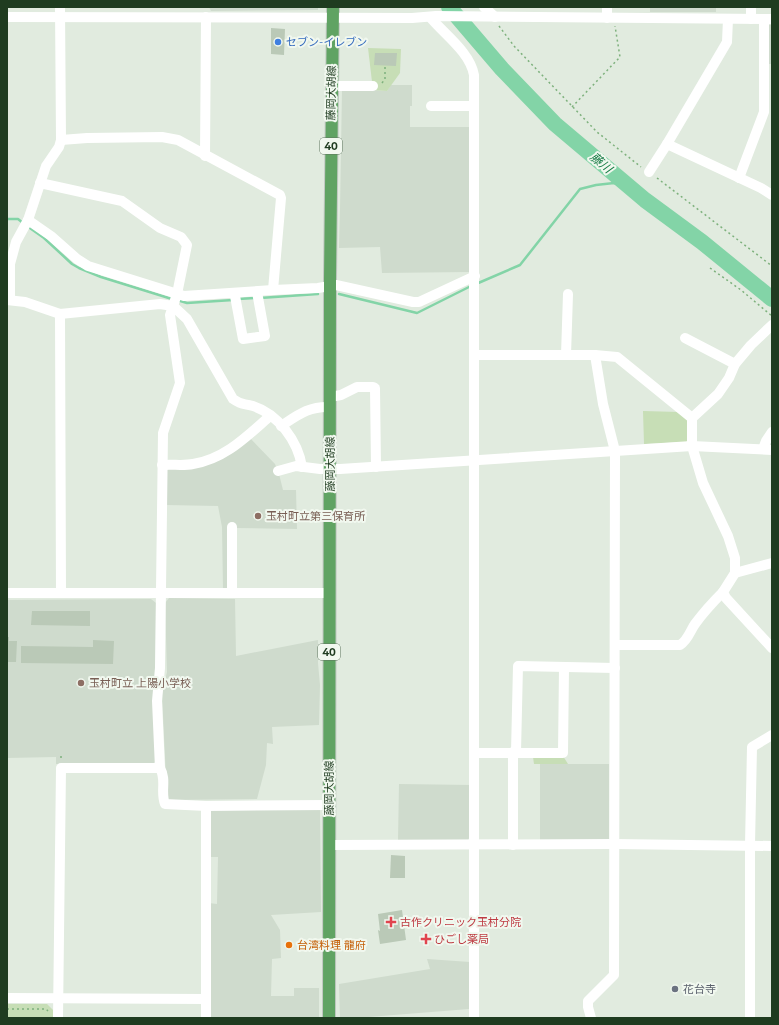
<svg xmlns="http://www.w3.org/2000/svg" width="779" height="1025" font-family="Montserrat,'Noto Sans JP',sans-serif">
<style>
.built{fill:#cfdbcd}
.green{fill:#c7deb6}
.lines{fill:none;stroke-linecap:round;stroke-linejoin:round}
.stream{stroke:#83d4a7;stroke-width:2.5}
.river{stroke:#83d4a7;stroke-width:16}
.building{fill:#bac9b7}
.major-casing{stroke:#c0c8c1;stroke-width:14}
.path{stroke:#7eb17d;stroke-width:1.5;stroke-dasharray:2 3;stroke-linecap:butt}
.minor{stroke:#fff;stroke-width:10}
.major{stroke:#60a363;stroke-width:12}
.shop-dot{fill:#3f7fe0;stroke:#f1f8ef;stroke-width:1.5}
.education-dot{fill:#8d6e63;stroke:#f1f8ef;stroke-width:1.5}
.health-dot{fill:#e0444e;stroke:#f1f8ef;stroke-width:1.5}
.food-dot{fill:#e8710a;stroke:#f1f8ef;stroke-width:1.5}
.worship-dot{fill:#6b7280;stroke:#f1f8ef;stroke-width:1.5}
.labels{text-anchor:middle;stroke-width:4;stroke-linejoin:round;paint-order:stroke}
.shield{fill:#f1f8ef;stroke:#5e745e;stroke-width:1}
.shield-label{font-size:10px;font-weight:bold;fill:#1f3c20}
.shop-label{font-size:11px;fill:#366cbe;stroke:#f1f8ef;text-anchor:start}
.street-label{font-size:11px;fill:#1f3c20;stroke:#f1f8ef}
.education-label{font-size:11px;fill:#785e54;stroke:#f1f8ef;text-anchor:start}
.health-label{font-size:11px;fill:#be3a42;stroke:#f1f8ef;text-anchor:start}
.food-label{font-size:11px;fill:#c56008;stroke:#f1f8ef;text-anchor:start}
.worship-label{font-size:11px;fill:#5b616d;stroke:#f1f8ef;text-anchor:start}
.water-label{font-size:12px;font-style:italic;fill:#167b45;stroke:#f1f8ef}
</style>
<rect width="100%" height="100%" fill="#e1ebdf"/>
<g class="built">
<polygon points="209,7 318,7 318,10 211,11"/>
<rect x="650" y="7" width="66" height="5"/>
<rect x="767" y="25" width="5" height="39"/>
<polygon points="391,85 412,85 412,106 410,106 410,127 470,127 469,272 382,273 380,247 339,248 340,209 342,90 373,90 387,91"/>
<polygon points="250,438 275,464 279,474 283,490 296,490 297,529 235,528 236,589 223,589 222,527 218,506 166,505 167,470 169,468 194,466"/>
<polygon points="169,598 235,599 236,656 318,640 318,663 320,685 319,725 272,727 273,744 267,743 266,765 257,799 167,800 162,694 167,672 165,603"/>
<polygon points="151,599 156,603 155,762 152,765 56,764 56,757 7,758 7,600"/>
<rect x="540" y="764" width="69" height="76"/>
<polygon points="399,784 472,785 472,834 467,841 398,840"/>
<polygon points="208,809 320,810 321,912 271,915 280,930 281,958 272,959 271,996 294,996 294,988 319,988 319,1018 209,1018 209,903 217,904 218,857 208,857"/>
<polygon points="427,959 470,962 469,1009 356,1018 340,1018 339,984 430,969"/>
</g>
<g class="green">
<polygon points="368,48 401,49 400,73 387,91 373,90"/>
<polygon points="643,411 679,412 688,419 688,440 686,442 644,444"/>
<polygon points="563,756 568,764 534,764 533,757"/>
<polygon points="7,1004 47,1004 53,1010 53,1018 7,1018"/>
</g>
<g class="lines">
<g class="stream">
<polyline points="7,219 18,219 23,223"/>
<polyline points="27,226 44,238 72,264 79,268 101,277 172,299"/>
<polyline points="476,284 520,265 580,189 596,185 614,183 630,187"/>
<polyline points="339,294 417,313 471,286"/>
<polyline points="260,298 318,294"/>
<polyline points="238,299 255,298"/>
<polyline points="177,300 187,303 233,300"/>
</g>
<polyline class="river" points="449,7 502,69 555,124 645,200 702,242 772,299"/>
</g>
<g class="building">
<polygon points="271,28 285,29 284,55 271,54"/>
<polygon points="375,53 397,53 396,66 374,65"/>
<polygon points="32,611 90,611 90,626 31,625"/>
<polygon points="7,637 9,637 9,641 17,641 16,662 7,662"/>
<polygon points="93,640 114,641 113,664 21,663 21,646 93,647"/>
<polygon points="391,855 405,856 405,878 390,878"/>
<polygon points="402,910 406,940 380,944 378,930 380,931 378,914"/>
</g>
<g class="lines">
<g class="major-casing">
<polyline id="major" points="329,1018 330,279 333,7"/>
</g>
<g class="path">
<polyline points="499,26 514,46 597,132 641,167"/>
<polyline points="382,83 385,79 385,65"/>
<polyline points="572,107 620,57 615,26"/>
<polyline points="657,178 772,266"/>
<polyline points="710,268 741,290 772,316"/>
<polyline points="61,758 61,754"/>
<polyline points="7,1009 46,1009 48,1011"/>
</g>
<g class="minor">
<polyline points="484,7 495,17"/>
<polyline points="751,7 751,19"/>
<polyline points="7,17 412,18 436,16 772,19"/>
<path d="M430,17c14,17 40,35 44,58v943"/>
<polyline points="607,18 607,7"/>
<polyline points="331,86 373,86"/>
<polyline points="431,106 474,106"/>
<polyline points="61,140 87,138 162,137 178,140 280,195 281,198 273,290"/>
<polyline points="667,144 761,188 772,195"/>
<polyline points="205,156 206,17"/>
<polyline points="649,172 667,144 727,42 728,19"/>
<polyline points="739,178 764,112 764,19"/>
<path d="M40,183l82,18 38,27 21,9 6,8 -10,49 -7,21 10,68 -17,50 -3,235 -3,33 3,67c7,12 0,24 5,36l41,2 123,-1"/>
<polyline points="28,220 51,236 77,259 88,266 184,296 273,290 318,288 336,285 413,302 419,302 475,276"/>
<polyline points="236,293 235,296 243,339 265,336 257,292"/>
<path d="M7,300l18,2 35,12 100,-10 13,2 14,13 46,80c10,7 10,4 20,7 25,8 45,35 49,61"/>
<polyline points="10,300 10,264 16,242 28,220 46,166 59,147 61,140 60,7"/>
<polyline points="60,314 61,593"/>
<polyline points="685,338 735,364"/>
<polyline points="475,355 595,355 617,357 692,418 692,446 703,483 728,536 735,558 735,573 723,592 726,598 772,648"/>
<polyline points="566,355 568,294"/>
<polyline points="330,397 341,395 357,387 373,387 375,388 376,467"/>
<polyline points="692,418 718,394 729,378 735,364 751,345 772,325"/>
<path d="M281,426c17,-11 28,-20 49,-19"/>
<polyline points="763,449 766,441 772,432"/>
<path d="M162,465c10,-1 21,1 31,-1 32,-5 54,-28 77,-48"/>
<polyline points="278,471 296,466 320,469 340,469 692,446 772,450"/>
<polyline points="232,527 232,593"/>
<polyline points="735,573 772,563"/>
<polyline points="7,593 329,593"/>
<path d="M615,645h65c8,-5 10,-14 15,-21 8,-11 18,-22 28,-32"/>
<polyline points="513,752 513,845"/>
<polyline points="516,752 518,666 615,668"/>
<polyline points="475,753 563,753 564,668"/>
<polyline points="206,806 206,1018"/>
<polyline points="330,845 615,844 772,846"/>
<polyline points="7,998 206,999"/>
<polyline points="58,1018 61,768 160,768"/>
<polyline points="591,1018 588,1007 588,1001 614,975 615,451 603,404 595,355"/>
<polyline points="750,1018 750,845 752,747 772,735"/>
</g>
<use href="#major" class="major"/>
</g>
<circle class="shop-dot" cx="278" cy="42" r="4"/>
<g class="education-dot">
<circle cx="258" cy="516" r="4"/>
<circle cx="81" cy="683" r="4"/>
</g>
<g class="health-dot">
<path d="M389 916h4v4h4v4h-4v4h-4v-4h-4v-4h4z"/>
<path d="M424 933h4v4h4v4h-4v4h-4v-4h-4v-4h4z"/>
</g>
<circle class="food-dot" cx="289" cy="945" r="4"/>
<circle class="worship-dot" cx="675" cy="989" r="4"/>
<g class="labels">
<g class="shield">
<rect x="320" y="138" width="22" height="16" rx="3"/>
<rect x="318" y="644" width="22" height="16" rx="3"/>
</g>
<g class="shield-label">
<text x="331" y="150">40</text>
<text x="329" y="656">40</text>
</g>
<g class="shop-label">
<text x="286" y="46">セブン-イレブン</text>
</g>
<g class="street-label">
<text transform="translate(331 93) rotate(-89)" y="4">藤岡大胡線</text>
<text transform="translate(330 464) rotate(-90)" y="4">藤岡大胡線</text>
<text transform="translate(329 788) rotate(-90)" y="4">藤岡大胡線</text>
</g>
<g class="education-label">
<text x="266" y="520">玉村町立第三保育所</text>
<text x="89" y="687">玉村町立 上陽小学校</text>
</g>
<g class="health-label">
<text x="400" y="926">古作クリニック玉村分院</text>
<text x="434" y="943">ひごし薬局</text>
</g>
<g class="food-label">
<text x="297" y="949">台湾料理 龍府</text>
</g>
<g class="worship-label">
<text x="683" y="993">花台寺</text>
</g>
<g class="water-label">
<text transform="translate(601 163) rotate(40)" y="4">藤川</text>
</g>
</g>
<rect width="779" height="1025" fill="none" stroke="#1f3c20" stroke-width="16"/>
</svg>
